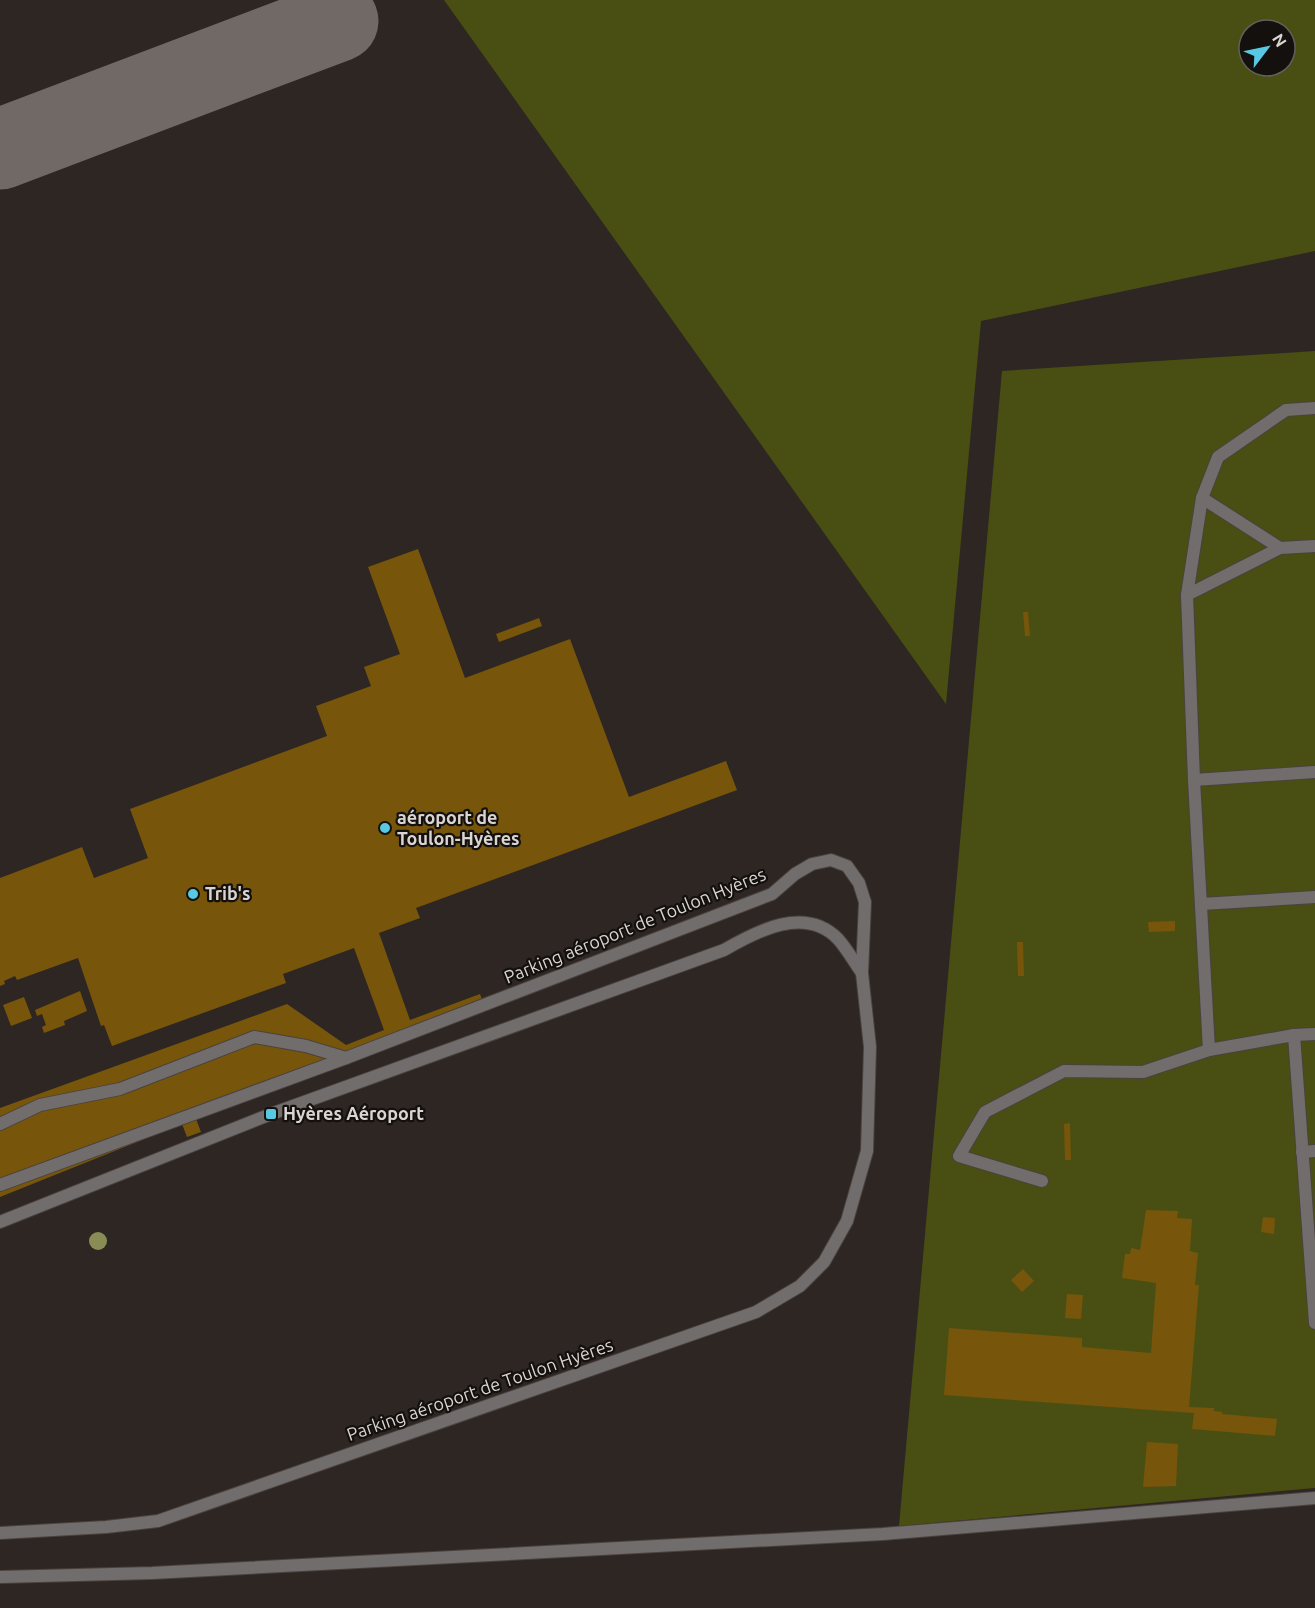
<svg xmlns="http://www.w3.org/2000/svg" width="1315" height="1608" font-family="Ubuntu,sans-serif">
<style>
.green{fill:#494f13;fill-rule:evenodd}
.lines{fill:none;stroke-linecap:round;stroke-linejoin:round}
.taxiway{stroke:#706965;stroke-width:81}
.building{fill:#77550b}
.service-casing{stroke:#4a423e;stroke-width:14}
.service{stroke:#726d6d;stroke-width:12}
.tree{fill:#898c54}
.poi-dot{fill:#58c9e3;stroke:#13100e;stroke-width:2}
.labels{text-anchor:middle;stroke-width:4.5;stroke-linejoin:round;paint-order:stroke}
.poi-label{font-size:18px;font-weight:bold;fill:#dbd5d2;stroke:#13100e;text-anchor:start}
.street-label{font-size:18px;fill:#dbd5d2;stroke:#13100e}
</style>
<rect width="100%" height="100%" fill="#2e2622"/>
<g class="green">
<path d="M444,0h871v251l-334,70 -35,383zM1249,30h36v36h-36z"/>
<polygon points="1315,351 1315,1488 899,1526 1002,371"/>
</g>
<g class="lines">
<polyline class="taxiway" points="0,149 338,21"/>
</g>
<g class="building">
<polygon points="418,549 465,678 570,639 629,797 726,761 737,790 416,908 420,918 379,933 410,1020 480,994 486,1011 196,1119 201,1132 187,1137 182,1124 0,1197 0,1108 287,1004 346,1045 384,1030 354,948 283,974 286,983 112,1046 104,1025 101,1026 78,958 17,980 15,976 4,981 5,984 0,986 0,878 82,847 94,878 148,858 130,809 327,736 316,706 371,686 364,667 400,654 368,567"/>
<polygon points="1023,612 1028,612 1030,636 1025,636"/>
<polygon points="539,618 542,626 499,642 496,634"/>
<polygon points="1175,921 1175,931 1149,932 1148,922"/>
<polygon points="1017,942 1023,942 1024,976 1018,976"/>
<polygon points="80,991 87,1011 64,1021 65,1025 44,1033 42,1027 46,1025 42,1014 37,1016 35,1010"/>
<polygon points="24,997 32,1018 11,1026 3,1005"/>
<polygon points="1070,1123 1071,1160 1065,1160 1064,1124"/>
<polygon points="1146,1210 1178,1211 1177,1218 1192,1219 1190,1251 1198,1253 1195,1285 1199,1285 1189,1407 1214,1408 1214,1411 1222,1412 1222,1414 1277,1419 1275,1436 1192,1429 1194,1413 944,1395 949,1328 1082,1338 1082,1347 1151,1353 1156,1283 1122,1278 1125,1254 1130,1254 1131,1248 1140,1250"/>
<polygon points="1263,1217 1275,1218 1274,1234 1261,1232"/>
<polygon points="1023,1269 1034,1281 1022,1292 1011,1280"/>
<polygon points="1067,1294 1083,1295 1081,1319 1065,1318"/>
<polygon points="1147,1442 1178,1444 1176,1486 1143,1487"/>
</g>
<g class="lines">
<g class="service-casing">
<g id="service">
<polyline points="1280,548 1202,498 1218,457 1286,410 1315,408"/>
<polyline points="1187,595 1202,498"/>
<polyline points="1194,780 1315,772"/>
<polyline points="1201,904 1315,897"/>
<polyline points="1315,1034 1294,1035 1315,1323"/>
<polyline points="1294,1035 1209,1050 1194,780 1187,595 1280,548 1315,546"/>
<polyline points="0,1124 40,1105 120,1089 254,1037 306,1046 346,1058"/>
<polyline points="1302,1152 1315,1151"/>
<polyline points="1042,1181 959,1156 985,1112 1064,1071 1143,1072 1209,1050"/>
<polyline points="0,1185 346,1058 772,894 795,874 812,864 831,860 847,866 859,883 865,902 862,973 870,1047 867,1151 847,1221 824,1262 800,1286 756,1312 158,1521 106,1527 0,1533"/>
<path d="M0,1222l271,-108 453,-164c33,-19 81,-45 114,-11 9,10 16,23 24,34"/>
<polyline points="0,1577 152,1573 883,1534 1315,1498"/>
</g>
</g>
<use href="#service" class="service"/>
</g>
<circle class="tree" cx="98" cy="1241" r="9"/>
<g class="poi-dot">
<circle cx="385" cy="828" r="6"/>
<circle cx="193" cy="894" r="6"/>
<rect x="265" y="1108" width="12" height="12" rx="3"/>
</g>
<g class="labels">
<g class="poi-label">
<text x="397" y="824">aéroport de<tspan x="397" dy="21">Toulon-Hyères</tspan></text>
<text x="205" y="900">Trib's</text>
<text x="283" y="1120">Hyères Aéroport</text>
</g>
<g class="street-label">
<text transform="translate(635 926) rotate(-22)" y="6">Parking aéroport de Toulon Hyères</text>
<text transform="translate(480 1390) rotate(-19)" y="6">Parking aéroport de Toulon Hyères</text>
</g>
</g>
<g transform="translate(1267 48) rotate(58)"><circle r="28" fill="#13100e" stroke="#635f5c" stroke-width="1.5"/>
<path d="M0-4.5L10 22L0 15L-10 22Z" fill="#58c9e3"/>
<text y="-9" font-size="16" font-weight="bold" text-anchor="middle" fill="#dbd5d2">N</text>
</g>
</svg>
